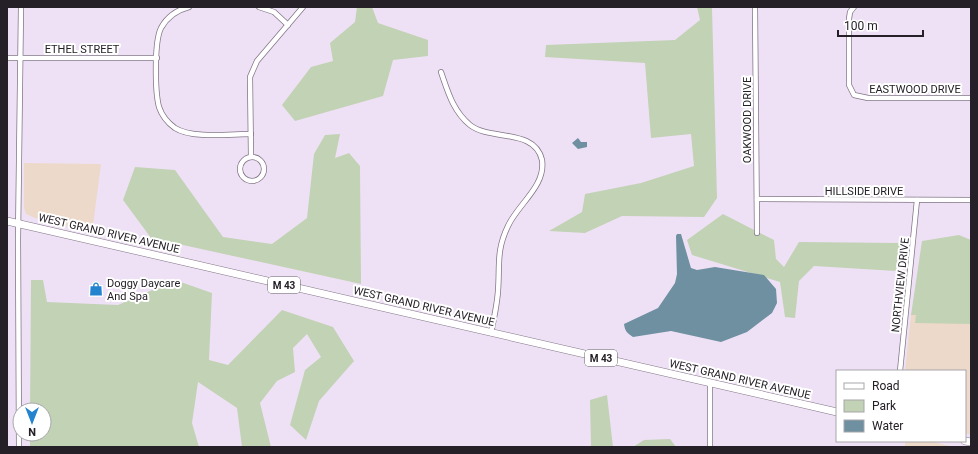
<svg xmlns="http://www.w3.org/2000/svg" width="978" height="454" font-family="Roboto,sans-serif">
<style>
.commercial{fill:#ecd9c9}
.green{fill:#c2d2b5}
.water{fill:#6e90a1}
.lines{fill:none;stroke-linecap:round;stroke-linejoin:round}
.minor-casing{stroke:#817586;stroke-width:6}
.primary-casing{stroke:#817586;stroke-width:8}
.minor{stroke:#fff;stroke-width:4.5}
.primary{stroke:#fff;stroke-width:7}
.labels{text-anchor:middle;stroke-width:4;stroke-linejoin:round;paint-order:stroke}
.shield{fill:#fff;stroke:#666368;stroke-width:1}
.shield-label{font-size:10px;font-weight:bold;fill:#252027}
.street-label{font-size:11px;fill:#252027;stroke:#fff}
.poi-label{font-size:11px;fill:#252027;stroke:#fff;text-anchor:start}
</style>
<rect width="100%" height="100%" fill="#efe1f5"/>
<g class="commercial">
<polygon points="24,163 101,164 92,233 35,218 26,214 24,208"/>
<polygon points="911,315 971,315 971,435 965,433 965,371 905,371"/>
<polygon points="905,441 929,441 954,447 905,447"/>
</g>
<g class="green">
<polygon points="357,7 372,7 378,23 428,40 428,56 393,60 383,96 295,121 282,105 311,67 333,61 330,43 355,22"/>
<polygon points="697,7 712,7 717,198 704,217 622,216 585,233 549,231 582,212 585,194 641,183 694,166 691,134 651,138 645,63 545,57 546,45 675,40 700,20"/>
<polygon points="340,134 335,158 349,153 360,166 361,284 151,238 123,200 135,167 175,170 223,237 272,244 307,218 314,154 325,135"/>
<polygon points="723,214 774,240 776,259 784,267 799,242 901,243 896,271 814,266 799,281 795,318 785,317 780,282 692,255 687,240"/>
<polygon points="959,235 971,240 971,324 915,323 916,315 911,315 922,241"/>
<polygon points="31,280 43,280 47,302 118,305 175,280 212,293 209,360 228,365 282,310 333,327 354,361 319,401 306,440 290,425 305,370 321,357 307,334 293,348 295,372 277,381 260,403 271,447 242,447 237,408 198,382 192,423 199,447 30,447 30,434 44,434 44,410 30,410"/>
<polygon points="607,395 613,447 591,447 590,400"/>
<polygon points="670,439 676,447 633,447 644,440"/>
</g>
<g class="water">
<polygon points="578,138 581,142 587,142 587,147 578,149 572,143"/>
<path d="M677,234h4l10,34 6,2 18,-3 49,8 12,14 1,14 -5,10 -25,19 -26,10 -50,-11 -38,6c-6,-4 -8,-6 -9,-13l34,-16 17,-25 2,-9 -1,-38z"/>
</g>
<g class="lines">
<g class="minor-casing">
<g id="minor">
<path d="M189,7c-12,3 -22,10 -28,21 -7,14 -6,64 -2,79 3,9 9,16 16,21 17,11 56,6 76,6"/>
<polyline points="259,7 274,12 288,25"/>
<polyline points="755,7 757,233"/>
<polyline points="854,7 850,12 849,19 849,85 854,95 868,98 971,98"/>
<polyline points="7,58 157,58"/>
<path d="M441,72c7,20 12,39 29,53 20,16 65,3 72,35 4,26 -24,44 -34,66 -12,25 -8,38 -10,65 -1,14 -4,28 -7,42"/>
<polyline points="251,157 250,77 257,61 303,7"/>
<circle cx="252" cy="169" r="12"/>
<polyline points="757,199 971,200"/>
<polyline points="900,371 917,200"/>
<polyline points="19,447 18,238 21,7"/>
<polyline points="710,447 710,384"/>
</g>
</g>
<g class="primary-casing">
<g id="primary">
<polyline points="7,221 837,412"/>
<polyline points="965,441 971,442"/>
</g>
</g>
<use href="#minor" class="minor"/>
<use href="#primary" class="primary"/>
</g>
<defs>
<g id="shop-bare" transform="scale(1.08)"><path d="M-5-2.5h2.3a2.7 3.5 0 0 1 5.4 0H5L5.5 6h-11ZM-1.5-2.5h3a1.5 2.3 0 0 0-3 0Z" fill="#2383cf" stroke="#fff" stroke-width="2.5" paint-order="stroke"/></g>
</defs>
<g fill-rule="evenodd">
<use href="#shop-bare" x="96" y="289"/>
</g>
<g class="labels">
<g class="shield">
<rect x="268" y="277" width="32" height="16" rx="3"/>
<rect x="585" y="350" width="32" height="16" rx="3"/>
</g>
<g class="shield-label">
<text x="284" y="289">M 43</text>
<text x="601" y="362">M 43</text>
</g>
<g class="street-label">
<text x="82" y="53">ETHEL STREET</text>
<text x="915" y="93">EASTWOOD DRIVE</text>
<text transform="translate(747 120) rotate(-90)" y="4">OAKWOOD DRIVE</text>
<text x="864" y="195">HILLSIDE DRIVE</text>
<text transform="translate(109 233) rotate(13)" y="4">WEST GRAND RIVER AVENUE</text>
<text transform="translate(900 285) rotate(-84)" y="4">NORTHVIEW DRIVE</text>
<text transform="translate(424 306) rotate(13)" y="4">WEST GRAND RIVER AVENUE</text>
<text transform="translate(740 379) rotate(13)" y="4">WEST GRAND RIVER AVENUE</text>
</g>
<g class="poi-label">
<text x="107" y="287">Doggy Daycare<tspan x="107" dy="13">And Spa</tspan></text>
</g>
</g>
<rect width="978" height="454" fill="none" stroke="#252027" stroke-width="16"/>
<rect x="836" y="370" width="130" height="72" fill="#ffffff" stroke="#a8a6a9"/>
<rect x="844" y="383" width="20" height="6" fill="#ffffff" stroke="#a8a6a9"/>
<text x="872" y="390" font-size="12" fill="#252027">Road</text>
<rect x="844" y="400" width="20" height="12" fill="#c2d2b5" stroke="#a8a6a9"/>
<text x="872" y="410" font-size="12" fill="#252027">Park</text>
<rect x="844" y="420" width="20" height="12" fill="#6e90a1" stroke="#a8a6a9"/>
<text x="872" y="430" font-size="12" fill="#252027">Water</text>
<g transform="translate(32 422) rotate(180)"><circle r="19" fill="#ffffff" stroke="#a8a6a9"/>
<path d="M0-3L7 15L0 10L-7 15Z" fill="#2383cf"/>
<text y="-6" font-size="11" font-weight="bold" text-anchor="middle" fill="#252027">N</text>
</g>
<path d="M838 30v6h85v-6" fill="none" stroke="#252027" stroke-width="2"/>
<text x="844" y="30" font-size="12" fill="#252027" stroke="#ffffff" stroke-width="3" paint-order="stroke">100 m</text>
</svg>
